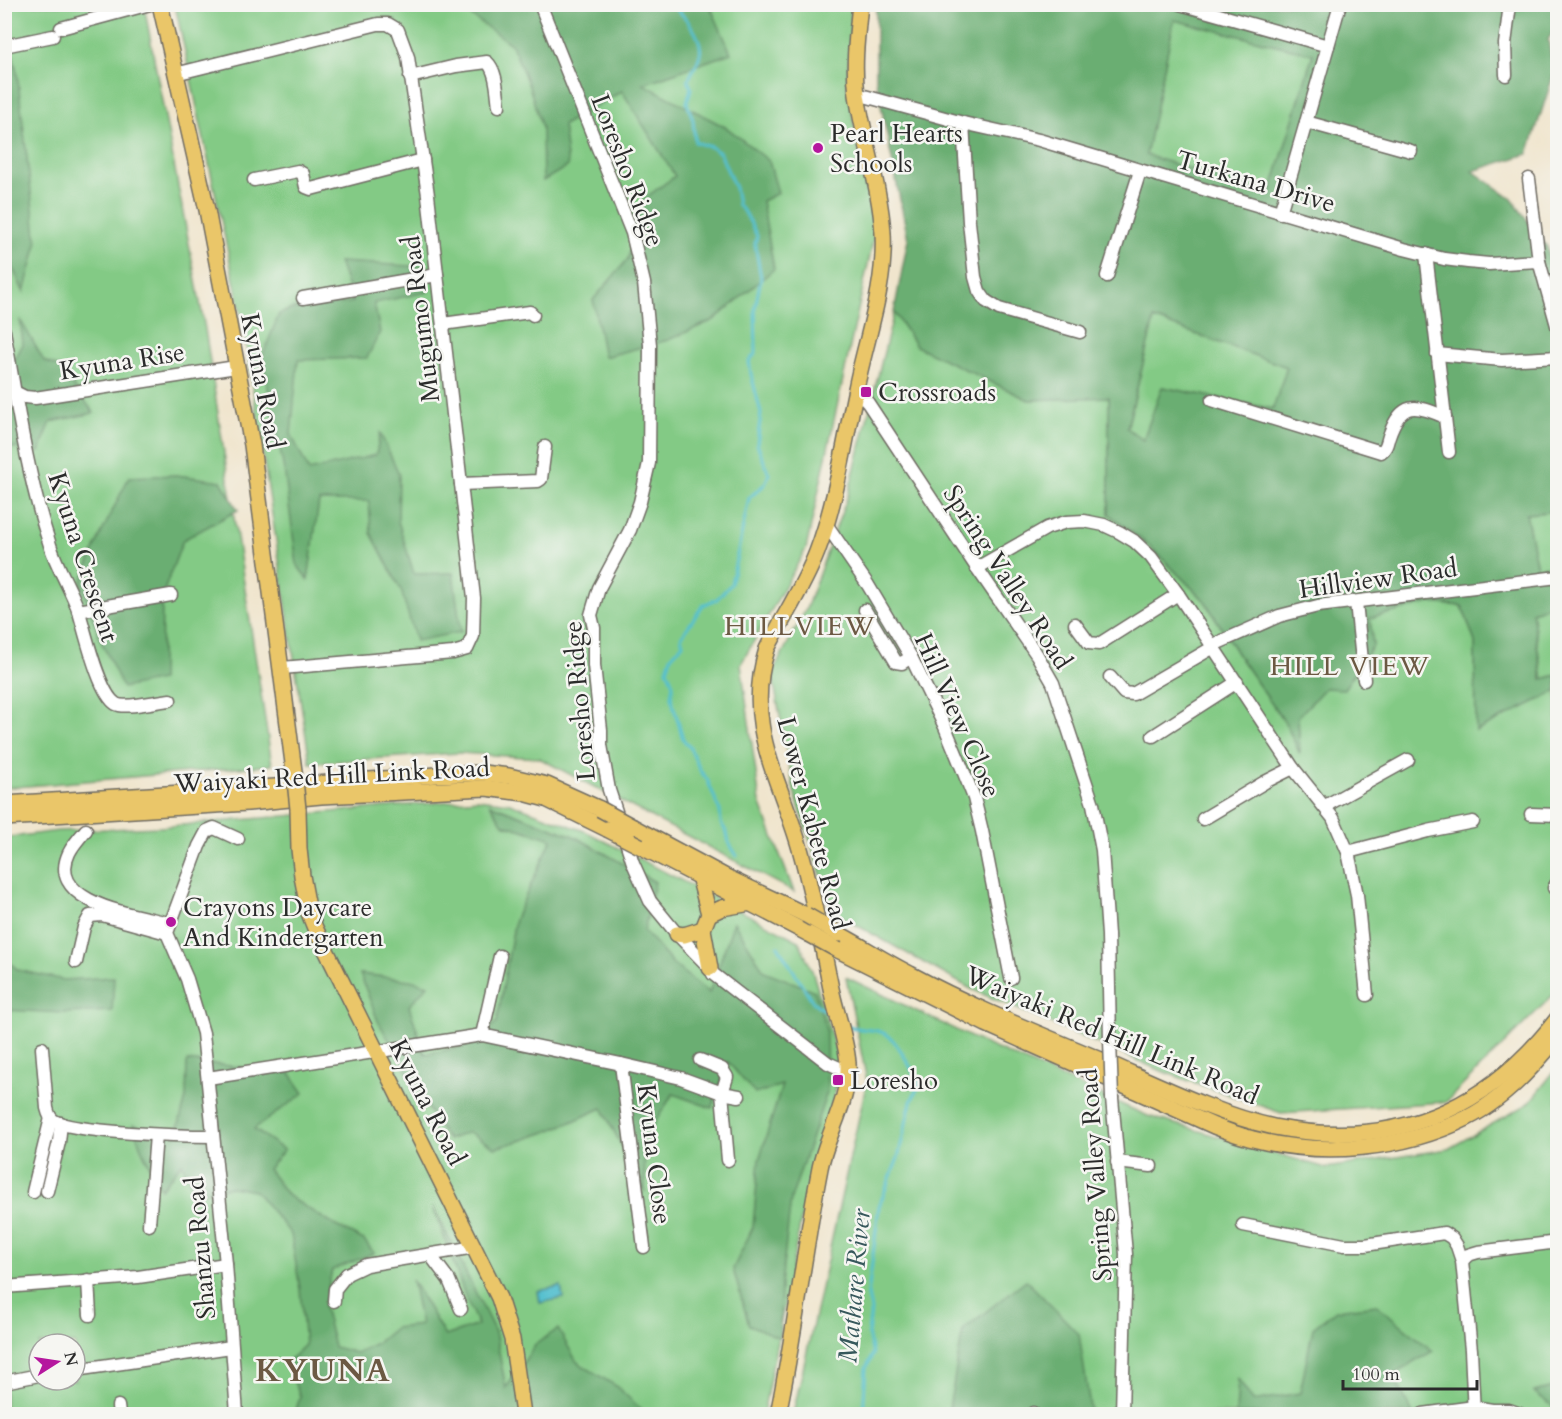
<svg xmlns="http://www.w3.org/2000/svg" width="1562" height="1419" font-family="Cardo,serif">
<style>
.green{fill:#83ca85;stroke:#577a58;stroke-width:1.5;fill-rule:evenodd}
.forest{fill:#6aae72;stroke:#4a6c4e;stroke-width:1.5;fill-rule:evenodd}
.water{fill:#54c0cf;stroke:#40767d;stroke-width:1.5}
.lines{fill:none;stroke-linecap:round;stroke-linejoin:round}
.stream{stroke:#54c0cf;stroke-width:3}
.minor-casing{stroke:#706c64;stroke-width:15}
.major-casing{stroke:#706c64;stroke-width:18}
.minor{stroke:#fff;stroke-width:12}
.major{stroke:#eac669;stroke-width:15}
.minor-bridge-casing{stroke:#706c64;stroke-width:15;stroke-linecap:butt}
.major-bridge-casing{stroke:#706c64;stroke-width:18;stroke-linecap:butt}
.minor-bridge{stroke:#fff;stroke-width:12}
.major-bridge{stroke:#eac669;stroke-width:15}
.poi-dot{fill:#b5179e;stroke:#f6f6f2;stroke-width:2}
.labels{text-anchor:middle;stroke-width:5;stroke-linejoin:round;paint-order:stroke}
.poi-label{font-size:26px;fill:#2b2b2b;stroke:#f6f6f2;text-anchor:start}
.street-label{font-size:26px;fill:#2b2b2b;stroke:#f6f6f2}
.neighbourhood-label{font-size:27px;letter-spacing:1.5px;fill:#6c5943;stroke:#f6f6f2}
.water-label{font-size:27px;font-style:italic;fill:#37585c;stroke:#f6f6f2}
.district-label{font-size:32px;font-weight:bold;letter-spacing:1.5px;fill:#6c5943;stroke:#f6f6f2}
</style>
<rect width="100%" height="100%" fill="#f6f6f2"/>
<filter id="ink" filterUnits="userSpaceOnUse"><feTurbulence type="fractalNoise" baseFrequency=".0167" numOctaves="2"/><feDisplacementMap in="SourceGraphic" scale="12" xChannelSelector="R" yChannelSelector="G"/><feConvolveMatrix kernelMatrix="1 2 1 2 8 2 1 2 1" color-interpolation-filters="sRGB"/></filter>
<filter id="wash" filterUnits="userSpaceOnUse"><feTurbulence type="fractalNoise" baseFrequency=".008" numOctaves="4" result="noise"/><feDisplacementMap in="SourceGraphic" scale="24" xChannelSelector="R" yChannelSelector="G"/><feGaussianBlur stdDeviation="1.35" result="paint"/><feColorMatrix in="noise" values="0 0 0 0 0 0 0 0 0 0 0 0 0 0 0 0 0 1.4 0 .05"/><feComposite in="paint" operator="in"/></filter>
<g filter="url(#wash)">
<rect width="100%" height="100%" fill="#f0e5cd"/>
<g class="green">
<polygon points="5,5 144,5 205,329 272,765 5,788 5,251 23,291"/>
<polygon points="175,5 852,5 847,87 875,232 806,549 741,664 760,802 794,892 539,758 459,753 310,763 242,318"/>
<polygon points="1174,19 1313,54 1271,195 1145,155"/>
<polygon points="894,312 916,346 1029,400 1109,396 1109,514 1153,549 1205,601 1242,661 1286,724 1299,752 1298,717 1325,687 1370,618 1430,603 1462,606 1475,642 1476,731 1557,691 1557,991 1446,1102 1281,1113 1164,1072 971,989 833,912 794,791 772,673 806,609 848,495"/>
<polygon points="1154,319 1287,367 1273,409 1163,387 1143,440 1127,429"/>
<polygon points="1557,511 1557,565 1537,568 1526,514"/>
<polygon points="1557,603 1557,675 1543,679 1532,612"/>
<path d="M477,799l33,4 77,29 212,109 14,32 25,85 -4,39 -16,50 -17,73 -38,194h-758l-1,-576 54,-7 102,-4zM39,1344h36v36h-36z"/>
<polygon points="846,977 981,1042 1148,1116 1326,1168 1448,1149 1528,1104 1557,1068 1557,1386 1535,1392 1557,1409 1557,1414 793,1414 867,1081"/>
</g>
<g class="forest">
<polygon points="695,4 711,8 731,53 643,84 727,128 769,161 778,193 762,201 774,269 714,320 668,340 604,357 593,300 628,259 641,201 675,176 622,91 563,125 568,166 543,181 542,128 529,86 512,45 456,5"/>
<path d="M876,5h681v19l-9,16 6,33 -26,81 -55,17 39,28 35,48 10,42v222l-31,3 11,54 20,-3v38l-25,9 10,67 15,-4v16l-81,40 -1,-89 -13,-36 -33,-3 -59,15 3,28 -29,43 -19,-1 -27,29 2,37 -14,-30 -44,-63 -37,-60 -52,-52 -44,-35v-117l-80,3 -113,-54 -22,-34 14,-73 -32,-158zM1174,20l139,34 -43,141 -124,-40zM1154,319l133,48 -14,42 -111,-22 -19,53 -16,-12z"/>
<polygon points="4,19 17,72 37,244 24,292 5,251"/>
<polygon points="339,262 428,267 428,292 374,303 380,332 367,358 298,360 291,434 309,471 376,455 380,433 399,474 398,521 414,574 453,573 461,632 416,641 401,590 371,533 369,501 319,501 308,580 297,565 285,475 262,357 279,314 292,309 353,302"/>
<polygon points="20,319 44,361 59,367 94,413 51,422 39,452 5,446 5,378 23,344"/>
<polygon points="176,475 221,481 238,510 183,540 162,596 161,680 123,688 99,637 81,583 99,538 129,477"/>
<path d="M490,804l86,33 79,45 -11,49 30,34 35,28 25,-71 30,49 51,20 11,38 1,63 -36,107 -10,85 -1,54 -31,-13 -16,-56 20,-42 6,-67 23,-75 -27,9 -27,-32 -16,46 -39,-14 -29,45 1,53 -43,-84c-35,17 -69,30 -107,40l-26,-16 -21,8 -11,-16 -59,-103 -18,-47 50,6 18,5 -19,21 16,48 38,-7 34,-25 18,-103 37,-80 -49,-15z"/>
<polygon points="5,958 18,970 64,980 114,977 112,1011 64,1013 5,1010"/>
<polygon points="187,1061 290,1073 304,1093 254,1129 284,1150 268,1169 288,1196 334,1225 364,1240 374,1253 332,1270 324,1306 334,1347 356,1353 378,1342 395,1328 421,1325 412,1280 445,1336 478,1325 467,1301 433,1206 495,1332 506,1388 536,1344 558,1329 577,1362 616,1386 641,1409 637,1414 502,1414 493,1412 457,1414 295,1414 300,1396 286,1363 305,1345 300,1289 291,1234 255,1191 232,1187 195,1194 182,1163 161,1189 141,1148 133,1125 176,1135 186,1098"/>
<polygon points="1026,1280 1079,1334 1091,1414 948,1414 963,1330"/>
<polygon points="1377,1305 1433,1351 1393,1375 1413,1414 1236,1414 1238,1379 1253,1401 1300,1393 1313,1328 1336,1310"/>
<polygon points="1557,1386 1557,1409 1534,1392"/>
</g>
<polygon class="water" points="561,1286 563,1298 540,1303 538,1291"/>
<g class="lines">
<g class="stream">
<path d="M669,4c14,8 35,34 31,50 -2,9 -8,18 -12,26l3,8 -4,15 6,17 2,22 16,5 9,6 15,35 3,17 8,9 11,22 -2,8 6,34 -6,30 1,45 -7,8 2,13 10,39 -4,31 12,30 -4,10 -16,14 -18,86 -14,15 -14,6 -22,32 2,7 -12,13 -4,13 6,14 -2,13 12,42 7,9 11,24 6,7 13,32 1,12 6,10 2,10 8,13"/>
<polyline points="778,946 813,1002 832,1016"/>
<path d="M849,1026c12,5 26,2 37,8 11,6 28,39 33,51l-8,17 -13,56 -19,48 -11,89 3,15 -3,24 5,20 -7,14 -3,46"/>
</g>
</g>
</g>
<g filter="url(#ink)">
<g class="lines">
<g class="minor-casing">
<g id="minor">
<polyline points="540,4 632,233 644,283 650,345 649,463 640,502 630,530 599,588 591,615 594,628 594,665 601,730 601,745 609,790 633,863 650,901 677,934 710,968 713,974 828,1063 848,1072"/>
<polyline points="1180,4 1328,46"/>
<polyline points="61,28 150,4"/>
<polyline points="4,46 53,36"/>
<polyline points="175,74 378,24 388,24 398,30 408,57 428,195 474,598 473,636 467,649 453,653 282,668"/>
<polyline points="1506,75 1505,44 1510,4"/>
<path d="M410,77l46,-11 31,-4c10,9 10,31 12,44"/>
<polyline points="857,94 963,123 1039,140 1404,249 1444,259 1468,262 1489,264 1539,261"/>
<polyline points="1306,122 1411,151"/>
<polyline points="963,123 969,222 975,277 979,291 986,301 999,309 1080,332"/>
<polyline points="1529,179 1539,261 1558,329"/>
<polyline points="254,180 298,171 303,174 306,187 311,189 423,160"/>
<polyline points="1280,213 1340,4"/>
<polyline points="1426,254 1449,452"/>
<polyline points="1107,276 1140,171"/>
<polyline points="303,298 437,275"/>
<polyline points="443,324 530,312 533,315"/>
<path d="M4,331c13,71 23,145 46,214 7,23 21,44 29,67 6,19 20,82 37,92 9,5 43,-3 54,-4"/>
<polyline points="1437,354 1502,360 1558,357"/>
<polyline points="856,389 868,403 977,568 1037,655 1053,683 1093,804 1102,850 1108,935 1110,1040"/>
<polyline points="15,392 25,397 35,398 236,367"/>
<path d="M1212,400l169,52c6,-4 6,-10 8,-16 12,-35 26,-32 56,-19"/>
<polyline points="461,484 538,481 541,479 545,447"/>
<polyline points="826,524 868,585 911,657 945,727 962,768 974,798 982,831 1011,978"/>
<polyline points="977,568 1047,528 1066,522 1084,521 1104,525 1119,532 1134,541 1151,557 1178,594 1293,768 1333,818 1348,852 1357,895 1367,995"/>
<polyline points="1356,602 1364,680"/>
<polyline points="865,610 896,662 902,663 911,657"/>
<polyline points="78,611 171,595"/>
<polyline points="1075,624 1089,643 1099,644 1178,594"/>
<polyline points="1211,646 1279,616 1318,606 1558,577"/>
<polyline points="1110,677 1124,693 1133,694 1212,648"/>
<polyline points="1153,736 1237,682"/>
<polyline points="1325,806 1408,760"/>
<polyline points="1531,814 1558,815"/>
<polyline points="1203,819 1265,782 1293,768"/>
<path d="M86,830c-6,7 -13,15 -17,23 -24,51 69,62 100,70"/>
<polyline points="1348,852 1428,831 1473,822"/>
<polyline points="1554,888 1558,881"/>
<polyline points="76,962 84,927 90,916 102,915 167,933"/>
<polyline points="482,1035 500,956"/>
<path d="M42,1048l5,60c1,4 2,9 6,12 17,13 134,16 160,16"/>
<polyline points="700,1060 722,1069 727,1077 722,1093 728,1160"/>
<polyline points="621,1064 681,1078 722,1093 739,1096"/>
<polyline points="208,1078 482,1035 621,1064 644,1247"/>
<polyline points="1112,1098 1126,1254 1122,1414"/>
<polyline points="1117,1162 1151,1166"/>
<polyline points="47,1191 59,1142 61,1123"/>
<polyline points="33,1192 51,1118"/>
<polyline points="149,1225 156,1135"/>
<polyline points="1243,1225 1344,1245 1365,1245 1444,1233 1452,1238 1457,1246 1462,1261 1471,1350 1474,1414"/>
<polyline points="431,1256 449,1280 461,1309"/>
<polyline points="1462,1261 1468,1255 1478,1252 1558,1242"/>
<polyline points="88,1280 90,1315"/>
<polyline points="4,1287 138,1277 226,1264"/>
<polyline points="334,1301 335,1289 347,1274 366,1265 475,1247"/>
<polyline points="75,1370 231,1347"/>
<polyline points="4,1382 39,1375"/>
<polyline points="118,1406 119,1414"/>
<polyline points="1033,1413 1033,1414"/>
<polyline points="237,1414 226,1264 203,1033 187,979 167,933 199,846 207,831 214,828 238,839"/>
<polyline points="1423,1414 1474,1407 1492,1410 1509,1410 1520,1414"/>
</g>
</g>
<g class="major-casing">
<g id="major">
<polyline points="160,4 207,210 252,445 294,771"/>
<polyline points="4,804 247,789 437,775 483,773 509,776 547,785 600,809"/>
<polyline points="298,809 299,849 302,876 309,913 315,928 499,1298 512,1339 523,1414"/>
<polyline points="4,818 248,803 321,796 486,788 524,793 546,799 607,829"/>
<polyline points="633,827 726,877 806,915"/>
<polyline points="640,846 809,934"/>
<polyline points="699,876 709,914 703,929 710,968"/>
<polyline points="709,914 722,908 751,903"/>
<polyline points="677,934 684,935 703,929"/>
<path d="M839,934c24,13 47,28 71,40 61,33 127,59 191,86 53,23 117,55 173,67 117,23 212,-15 284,-109"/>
<path d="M838,950l148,74 228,102c13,5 26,10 39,13 69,18 150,11 214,-21 36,-18 66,-50 91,-82"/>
<path d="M778,1414c17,-81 26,-164 42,-246 7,-35 30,-68 28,-105 -2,-24 -11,-47 -16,-70 -11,-51 -19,-102 -34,-151 -21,-69 -54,-119 -31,-193 16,-32 37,-63 50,-97 20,-53 27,-108 39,-163 10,-51 30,-102 27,-156 -3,-46 -19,-92 -26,-138 -4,-30 0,-61 3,-91"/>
</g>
</g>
<use href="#minor" class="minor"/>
<use href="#major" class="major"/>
<g class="minor-bridge-casing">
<polyline id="minor-bridge" points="1110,1040 1112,1098"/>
</g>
<g class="major-bridge-casing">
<g id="major-bridge">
<polyline points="294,771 298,809"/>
<polyline points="600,809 633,827"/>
<polyline points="607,829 640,846"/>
<polyline points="806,915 839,934"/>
<polyline points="809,934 838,950"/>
</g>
</g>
<use href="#minor-bridge" class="minor-bridge"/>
<use href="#major-bridge" class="major-bridge"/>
</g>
</g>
<g class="poi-dot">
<circle cx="818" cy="148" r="6"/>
<rect x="860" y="386" width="12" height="12" rx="3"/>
<circle cx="171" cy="922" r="6"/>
<rect x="832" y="1074" width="12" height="12" rx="3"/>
</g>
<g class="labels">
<g class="poi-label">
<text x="830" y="142">Pearl Hearts<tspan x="830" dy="30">Schools</tspan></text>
<text x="878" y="401">Crossroads</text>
<text x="183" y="916">Crayons Daycare<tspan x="183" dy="30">And Kindergarten</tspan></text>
<text x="850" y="1089">Loresho</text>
</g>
<g class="street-label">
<text transform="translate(628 170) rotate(69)" y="9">Loresho Ridge</text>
<text transform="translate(1256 181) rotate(16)" y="9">Turkana Drive</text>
<text transform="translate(420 319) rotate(-97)" y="9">Mugumo Road</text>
<text transform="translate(122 361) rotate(-9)" y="9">Kyuna Rise</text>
<text transform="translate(263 381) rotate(79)" y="9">Kyuna Road</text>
<text transform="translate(84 557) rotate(72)" y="9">Kyuna Crescent</text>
<text transform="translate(1008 577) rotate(57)" y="9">Spring Valley Road</text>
<text transform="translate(1378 578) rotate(-8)" y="9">Hillview Road</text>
<text transform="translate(579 701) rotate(-95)" y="9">Loresho Ridge</text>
<text transform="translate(958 715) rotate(66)" y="9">Hill View Close</text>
<text transform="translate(332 775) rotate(-3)" y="9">Waiyaki Red Hill Link Road</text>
<text transform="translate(814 823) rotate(75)" y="9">Lower Kabete Road</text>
<text transform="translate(1112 1035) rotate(23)" y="9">Waiyaki Red Hill Link Road</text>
<text transform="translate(428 1102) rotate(63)" y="9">Kyuna Road</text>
<text transform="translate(655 1154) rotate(83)" y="9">Kyuna Close</text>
<text transform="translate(1095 1175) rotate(-94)" y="9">Spring Valley Road</text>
<text transform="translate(200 1248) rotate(-95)" y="9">Shanzu Road</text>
</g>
<g class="neighbourhood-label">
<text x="800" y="635">HILLVIEW</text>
<text x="1350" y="675">HILL VIEW</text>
</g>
<g class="water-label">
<text transform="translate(854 1286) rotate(-85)" y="9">Mathare River</text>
</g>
<g class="district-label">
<text x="323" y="1381">KYUNA</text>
</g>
</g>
<rect width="1562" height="1419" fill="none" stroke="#f6f6f2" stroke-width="24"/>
<g transform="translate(57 1362) rotate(78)"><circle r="28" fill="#f6f6f2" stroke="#a5a5a2" stroke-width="1.5"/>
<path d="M0-4.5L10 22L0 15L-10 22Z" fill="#b5179e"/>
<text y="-9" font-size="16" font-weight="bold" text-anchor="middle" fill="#2b2b2b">N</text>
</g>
<path d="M1343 1380v9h134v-9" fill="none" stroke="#2b2b2b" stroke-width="3"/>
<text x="1352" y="1380" font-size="18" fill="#2b2b2b" stroke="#f6f6f2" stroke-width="4.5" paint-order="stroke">100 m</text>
</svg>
